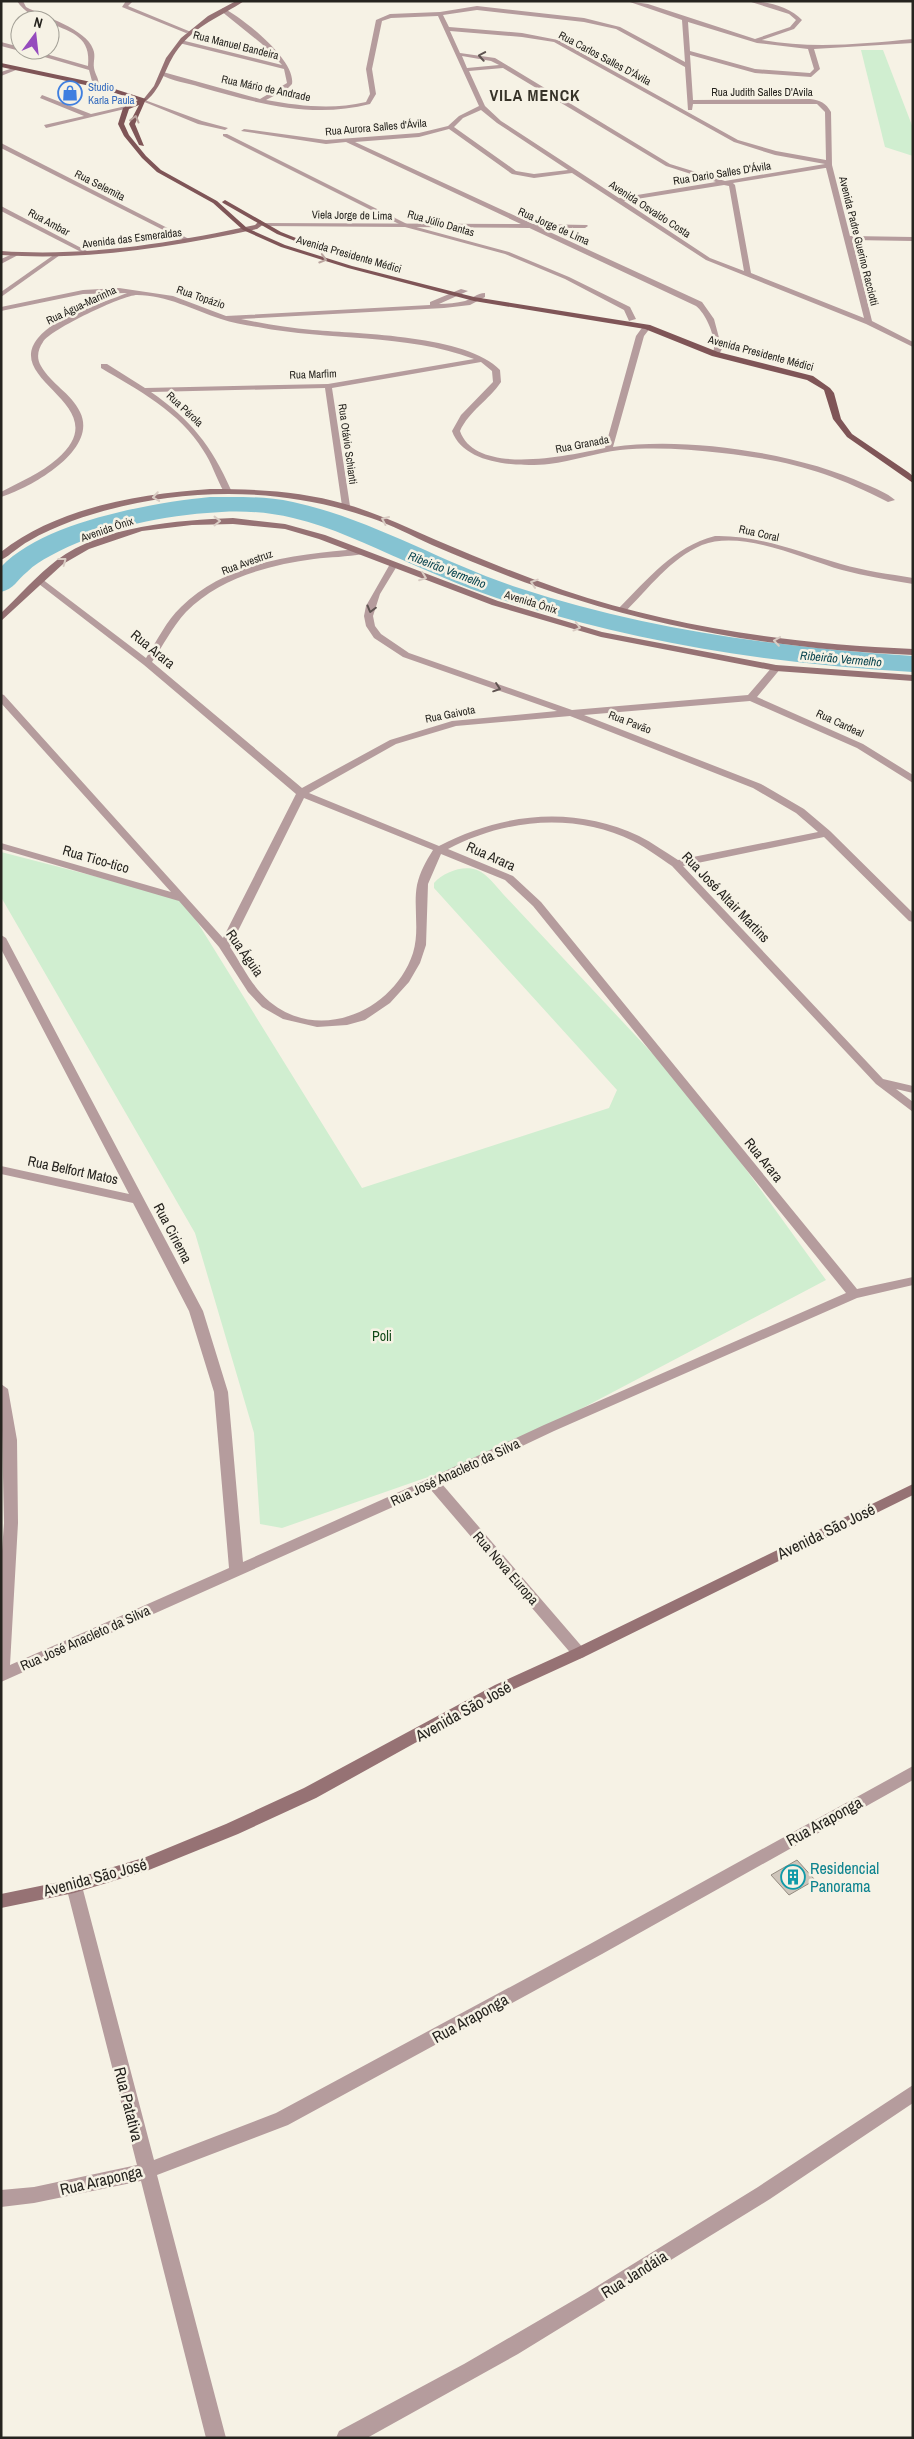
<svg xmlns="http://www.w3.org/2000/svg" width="914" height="2439" font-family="'Archivo Narrow',sans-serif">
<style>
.green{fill:#d0eed0}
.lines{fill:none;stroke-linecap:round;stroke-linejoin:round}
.river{fill:#85c3d2;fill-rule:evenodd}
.building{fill:#cec5ba;stroke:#948c81}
.pedestrian{fill:#b59c9d;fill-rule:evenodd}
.minor{fill:#b59c9d;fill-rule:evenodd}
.secondary{fill:#967274;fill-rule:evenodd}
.primary{fill:#7f5557;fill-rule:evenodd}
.oneway{stroke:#5f5451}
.oneway2{stroke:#baa49e}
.oneway3{stroke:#d9ccc3}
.labels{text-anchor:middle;stroke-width:5;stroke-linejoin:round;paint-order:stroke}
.far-street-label{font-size:11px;fill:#26241f;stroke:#f6f2e5}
.far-shop-label{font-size:11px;fill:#366cbe;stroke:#f6f2e5;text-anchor:start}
.far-water-label{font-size:12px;font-style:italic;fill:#08434e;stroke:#f6f2e5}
.street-label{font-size:14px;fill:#26241f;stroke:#f6f2e5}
.park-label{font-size:14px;fill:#104817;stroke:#f6f2e5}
.far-district-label{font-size:16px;font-weight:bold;letter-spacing:1px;fill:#373329;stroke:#f6f2e5}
.near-street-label{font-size:16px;fill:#26241f;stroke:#f6f2e5}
.near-culture-label{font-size:16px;fill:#0d838f;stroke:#f6f2e5;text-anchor:start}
</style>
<rect width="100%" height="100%" fill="#f6f2e5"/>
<g class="green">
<polygon points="861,50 883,50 913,128 913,156 885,147"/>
<path d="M1,852l182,47 179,289 247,-80 8,-18 -183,-202v-5c10,-11 29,-18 43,-13 10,4 19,16 26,24l192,205 131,181 -329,173 -215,75 -22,-4 -6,-91 -59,-200 -194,-336z"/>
</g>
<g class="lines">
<path class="river" d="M210,497c27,0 55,-1 83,5 79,17 149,61 226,86 128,42 259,59 394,68v16c-137,-8 -265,-27 -397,-68 -38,-11 -75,-27 -111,-43 -37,-16 -73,-34 -112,-43 -28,-7 -58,-8 -86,-5 -54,4 -109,17 -157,43 -8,4 -16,9 -23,16 -10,8 -13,17 -26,20v-25c42,-45 149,-64 209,-70z"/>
</g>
<polygon class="building" points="797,1860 815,1880 789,1895 771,1875"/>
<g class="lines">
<polygon class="pedestrian" points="261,223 529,224 532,226 529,228 263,226 260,224"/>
<g class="minor">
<path d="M17,1h6l3,6c19,10 60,22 67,42 3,7 0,12 1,19 1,7 6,11 4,18l-5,-1 -4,-15 -65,-19 8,-1 56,16c3,-29 -15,-33 -38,-43v-3c-13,0 -26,-8 -33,-19z"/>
<polygon points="126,1 133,1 128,6 191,32 186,33 122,7"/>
<path d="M627,1l21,3 107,35 35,-12 6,-7 -7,-6 -41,-13c18,0 42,6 54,19l-8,9 -32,11c50,9 100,4 151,-1v4l-99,6 6,20 -9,8 -56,-4 -65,-18 3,45 117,-1c10,1 16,4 21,13l1,53 18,71 63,1v4l-61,-1 20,81 41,21v5l-47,-23 -160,-64 -134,-87 -38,5 -22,-4 -63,-45 -30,8 -64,5 178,82 54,1 1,1 -3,2h-44l161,74 12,17 8,30 -4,7h-6c0,-3 2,-5 2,-8 1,-13 -8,-34 -18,-42l-350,-164 -20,2 -85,-13 3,-2 82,11 93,-7 29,-7 11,-10 20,-10 -41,-90 -47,2 -9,3 -10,48 4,25 -6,10c-58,15 -114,-1 -170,-17 -12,-4 -29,-6 -40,-13l3,-2 97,27 27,-16 -3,-14 -105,-26 2,-3 101,25 -20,-21 -41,-33 2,-3c20,10 73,52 69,76l-5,5 -21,11c34,6 66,10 100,2l4,-8 -4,-25 10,-49 14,-6 50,-2 37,-6 107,12 36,9 65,35 -3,-42zM477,10l107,12 32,7 69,38 3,43h4l1,-6h124l8,8 1,48 -50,-9 -38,-11 -180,-100 -36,-7 -73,-6 -6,-12zM688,22l69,21 51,6 6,20 -4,4 -55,-4 -65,-18zM450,31l72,6 32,5 180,100 41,13 50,9 -100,17 -55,-17 -175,-106 -35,-5zM462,56l29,5 8,4 -32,3zM503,68l163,98 50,16 -97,16 -118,-77 -16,-15 -16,-35zM481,110l16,13 71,47 -34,4 -18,-3 -62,-44 9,-9zM825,168h1l38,150 -113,-45 -16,-88 -2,-2zM724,185l5,1 15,85 -34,-13 -86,-57z"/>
<polygon points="1,42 20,47 20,50 22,50 20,51 1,46"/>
<polygon points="16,67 21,68 1,76 1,72"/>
<polygon points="42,95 91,114 126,106 129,108 46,128 44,125 84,116 40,98"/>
<polygon points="142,99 202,121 228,128 225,130 198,124 142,101"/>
<polygon points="223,134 227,134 409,225 509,252 569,277 630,307 636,319 629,321 624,310 565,279 505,254 405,227 223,136"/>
<polygon points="1,143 191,240 192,241 187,242 1,148"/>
<polygon points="1,206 89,252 90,253 85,254 1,211"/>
<polygon points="15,253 20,254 1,264 1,259"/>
<polygon points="55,254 60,255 1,297 1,292"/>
<path d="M119,288l54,8 53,20 204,-11v-3l31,-13 7,2 -29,13c8,0 18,-1 26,-3 7,-2 12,-8 20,-8v4l-15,8 -26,3 -203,11c24,5 48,9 72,11 47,4 154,5 187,40l1,12c-12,18 -32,29 -41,49 16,46 110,24 145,17l31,-112 8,-11h6l1,2 -7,9 -31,111c72,-11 186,6 252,37 10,4 22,9 30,16l-7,2c-58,-30 -101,-42 -166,-49 -33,-4 -69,-6 -102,-3 -24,3 -47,11 -71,14 -30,3 -85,1 -97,-33l9,-16 32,-33 -1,-11 -11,-9 -149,26 18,118 -4,3 -4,-3 -17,-118 -174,4c39,27 61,54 80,98l-7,2c-8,-14 -12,-29 -21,-42 -23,-38 -65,-60 -102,-82v-4h6l38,24 183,-4 146,-25c-69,-26 -145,-18 -216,-32 -13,-2 -26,-4 -37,-8 -27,-9 -55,-24 -84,-24 -14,0 -86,34 -94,47 -5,7 -7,16 -2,24 10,18 30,27 39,46 19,38 -50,76 -79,85v-5c19,-10 40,-19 56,-33 62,-54 -55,-77 -19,-121 18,-22 63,-34 89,-45l-44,1 -82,17v-4l82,-17z"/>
<path d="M715,536c44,-1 84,16 126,28 24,7 48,10 72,14v6c-24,-4 -48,-8 -71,-14 -39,-11 -100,-41 -140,-25 -31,13 -54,44 -77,67h-6v-4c29,-29 54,-61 96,-72z"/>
<path d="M360,549l4,3 -1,2c-16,3 -33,3 -49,5 -45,6 -95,19 -128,53 -14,15 -23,34 -34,50l150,126 88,-48 62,-19 105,-10 -154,-54 -29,-19 -8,-12 -2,-10 2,-10 24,-42 3,-1 4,3 -17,28 -7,22 2,10 6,8 28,19 163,57 176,-15 25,-29 3,-1 5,3 -24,29 106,47 50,31v8l-56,-35 -107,-47 -166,14 177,69 43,25 26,22 83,82v9l-4,-1 -85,-84 -141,29 200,213 30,7v7l-17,-4 17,13v10l-37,-28 -204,-218c-12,-8 -25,-18 -39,-25 -59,-29 -128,-22 -185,8l65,27 28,26 316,387 56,-12v8l-56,13 -303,133 -112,53 142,165 3,4 -3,4 -5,2 -5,-2 -143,-167 -430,192v-117l3,-42 -3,-139 7,5 9,51 1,83 -8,142 219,-97 -15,-176 -25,-81 -56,-108 -132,-29v-8l128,28 -128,-245v-14l5,3 197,373 25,81 15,170 185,-83 116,-54 302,-132 -313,-387 -28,-26 -64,-26 -13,30 -2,61 -6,18 -11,19 -19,21 -25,17 -18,5 -30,2 -34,-8 -21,-12 -14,-15 -29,-45 -40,-46 -178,-52v-6l170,49 -170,-189v-9l3,1 219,243 73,-144 -152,-129 -109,-84 7,-2 104,79c11,-17 20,-37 35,-51 47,-46 117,-53 179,-58zM570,716l183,72 43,25 22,19 -140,28c-13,-8 -25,-17 -39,-24 -66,-31 -137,-23 -200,10l-130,-53 87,-49 60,-18zM304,798l129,52c-7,11 -13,22 -16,35 -4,22 3,45 -4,68 -19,58 -93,90 -143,49 -18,-15 -28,-37 -40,-55z"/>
<polygon points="913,1766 913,1780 602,1954 288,2125 157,2175 226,2438 206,2438 141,2181 34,2203 1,2207 1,2190 34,2187 137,2165 66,1886 68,1881 74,1879 80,1881 82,1886 154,2160 276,2113 590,1944"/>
<polygon points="913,2085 913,2103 770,2199 518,2354 367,2438 336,2438 339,2431 464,2364 586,2293 758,2187"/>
</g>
<g class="secondary">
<path d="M236,1h8c-24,16 -48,24 -66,48 -13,17 -15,38 -32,52h-4l12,-15 12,-28 15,-20 27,-22z"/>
<path d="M260,220l4,4 -7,5c-85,18 -169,32 -256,26v-4c87,6 170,-8 254,-26z"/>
<path d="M210,489c46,0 91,2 135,15 32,9 61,23 91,36 42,18 84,35 127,50 113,38 231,54 350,59v6c-115,-5 -228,-21 -338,-56 -49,-15 -96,-34 -143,-54 -20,-9 -40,-20 -61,-27 -96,-34 -203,-31 -299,3 -15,6 -30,12 -43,20 -10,5 -18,14 -28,19v-8c57,-45 139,-58 209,-63z"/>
<path d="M233,518l52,6 40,11 173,66 104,31 174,33 137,10v6l-137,-10 -175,-34 -109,-32 -173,-66 -34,-10 -52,-5 -41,1 -50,6 -53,18 -26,15 -62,57v-8c18,-17 36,-38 56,-53 45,-34 121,-40 176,-42z"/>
<polygon points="913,1484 913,1495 584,1657 505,1693 316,1798 238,1834 149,1870 74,1893 1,1908 1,1894 74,1879 146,1857 226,1824 304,1788 495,1685 574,1649"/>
</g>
<g class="primary">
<polygon points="1,63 96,83 146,99 135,124 144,146 139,145 129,124 139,105 129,109 124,124 129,135 146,156 161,170 217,201 247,228 285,245 352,266 474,297 650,325 718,352 813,376 830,388 834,393 841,419 852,434 908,472 913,476 913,483 847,437 833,419 824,390 807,380 712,356 645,329 474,301 348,268 281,247 243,230 213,203 157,172 142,158 124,136 118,124 123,108 138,100 95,87 1,67"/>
<polygon points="225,200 281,232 331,252 326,253 277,234 223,203 222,202"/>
</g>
</g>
<defs><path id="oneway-chevron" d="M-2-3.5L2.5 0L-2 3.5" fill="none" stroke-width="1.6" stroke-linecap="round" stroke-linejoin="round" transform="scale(1.25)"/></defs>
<g class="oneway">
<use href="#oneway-chevron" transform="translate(482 56) rotate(-170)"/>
<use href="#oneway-chevron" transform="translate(371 609) rotate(105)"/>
<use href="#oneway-chevron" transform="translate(497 688) rotate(19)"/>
</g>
<g class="oneway2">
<use href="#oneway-chevron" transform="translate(135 119) rotate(-75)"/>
<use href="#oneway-chevron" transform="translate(323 259) rotate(17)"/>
</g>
<g class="oneway3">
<use href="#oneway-chevron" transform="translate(156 497) rotate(171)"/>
<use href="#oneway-chevron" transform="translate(385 520) rotate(-156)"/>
<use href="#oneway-chevron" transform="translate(217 521)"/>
<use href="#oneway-chevron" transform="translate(63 561) rotate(-37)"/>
<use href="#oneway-chevron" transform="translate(423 577) rotate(21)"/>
<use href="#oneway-chevron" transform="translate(534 583) rotate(-162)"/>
<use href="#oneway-chevron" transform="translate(577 627) rotate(15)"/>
<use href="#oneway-chevron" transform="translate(777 641) rotate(-172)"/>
</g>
<defs>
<g id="shop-ring" transform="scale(1.25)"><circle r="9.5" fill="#f6f2e5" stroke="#3f7fe0" stroke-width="1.5"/><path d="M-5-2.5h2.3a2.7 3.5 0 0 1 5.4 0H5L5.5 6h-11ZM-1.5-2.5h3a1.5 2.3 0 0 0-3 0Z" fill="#3f7fe0"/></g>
<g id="building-ring" transform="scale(1.25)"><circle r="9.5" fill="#f6f2e5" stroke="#0f9aa8" stroke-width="1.5"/><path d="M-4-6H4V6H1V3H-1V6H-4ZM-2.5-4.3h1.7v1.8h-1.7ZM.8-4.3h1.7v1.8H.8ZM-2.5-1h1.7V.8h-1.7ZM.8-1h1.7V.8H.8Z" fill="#0f9aa8"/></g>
</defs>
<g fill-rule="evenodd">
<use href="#shop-ring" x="70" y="93"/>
<use href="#building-ring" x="793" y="1877"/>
</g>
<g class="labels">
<g class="far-street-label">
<text transform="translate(236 45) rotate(14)" y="4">Rua Manuel Bandeira</text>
<text transform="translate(605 58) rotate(28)" y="4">Rua Carlos Salles D'Ávila</text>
<text transform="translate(266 88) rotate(12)" y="4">Rua Mário de Andrade</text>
<text x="762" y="96">Rua Judith Salles D'Avila</text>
<text transform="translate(376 127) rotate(-5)" y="4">Rua Aurora Salles d'Ávila</text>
<text transform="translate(722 173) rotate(-9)" y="4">Rua Dario Salles D'Ávila</text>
<text transform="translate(100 185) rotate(27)" y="4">Rua Selemita</text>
<text transform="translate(650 209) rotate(33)" y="4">Avenida Osvaldo Costa</text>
<text transform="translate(352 215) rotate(1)" y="4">Viela Jorge de Lima</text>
<text transform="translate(49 222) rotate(28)" y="4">Rua Ambar</text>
<text transform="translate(441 223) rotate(16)" y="4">Rua Júlio Dantas</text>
<text transform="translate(554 226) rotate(24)" y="4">Rua Jorge de Lima</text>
<text transform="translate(132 238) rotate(-7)" y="4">Avenida das Esmeraldas</text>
<text transform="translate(859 241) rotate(76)" y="4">Avenida Padre Guerino Racciotti</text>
<text transform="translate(349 254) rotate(16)" y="4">Avenida Presidente Médici</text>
<text transform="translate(201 297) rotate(19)" y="4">Rua Topázio</text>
<text transform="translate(81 305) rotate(-25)" y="4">Rua Água-Marinha</text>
<text transform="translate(761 353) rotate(15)" y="4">Avenida Presidente Médici</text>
<text transform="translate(313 374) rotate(-2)" y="4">Rua Marfim</text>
<text transform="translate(185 409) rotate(43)" y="4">Rua Pérola</text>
<text transform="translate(348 444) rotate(82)" y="4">Rua Otávio Schianti</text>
<text transform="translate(582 444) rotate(-11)" y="4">Rua Granada</text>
<text transform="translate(107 529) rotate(-19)" y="4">Avenida Ônix</text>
<text transform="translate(759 533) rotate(13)" y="4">Rua Coral</text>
<text transform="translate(247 562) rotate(-20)" y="4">Rua Avestruz</text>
<text transform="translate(531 602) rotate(17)" y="4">Avenida Ônix</text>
<text transform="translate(450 714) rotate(-11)" y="4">Rua Gaivota</text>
<text transform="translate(630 722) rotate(21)" y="4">Rua Pavão</text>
<text transform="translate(840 723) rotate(25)" y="4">Rua Cardeal</text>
</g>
<g class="far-shop-label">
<text x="88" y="91">Studio<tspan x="88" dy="13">Karla Paula</tspan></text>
</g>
<g class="far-water-label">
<text transform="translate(447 570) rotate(21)" y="4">Ribeirão Vermelho</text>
<text transform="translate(841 659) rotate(5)" y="4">Ribeirão Vermelho</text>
</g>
<g class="street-label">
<text transform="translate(153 649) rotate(39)" y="5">Rua Arara</text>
<text transform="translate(491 856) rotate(24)" y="5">Rua Arara</text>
<text transform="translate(96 859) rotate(16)" y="5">Rua Tico-tico</text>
<text transform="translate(726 897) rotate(46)" y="5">Rua José Altair Martins</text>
<text transform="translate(245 953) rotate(55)" y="5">Rua Águia</text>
<text transform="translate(764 1160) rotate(51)" y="5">Rua Arara</text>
<text transform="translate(73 1170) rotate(12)" y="5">Rua Belfort Matos</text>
<text transform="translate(173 1233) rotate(62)" y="5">Rua Ciriema</text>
<text transform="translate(455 1472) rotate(-25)" y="5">Rua José Anacleto da Silva</text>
<text transform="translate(506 1568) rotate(49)" y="5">Rua Nova Europa</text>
<text transform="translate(85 1638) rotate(-24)" y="5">Rua José Anacleto da Silva</text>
</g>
<g class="park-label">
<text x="382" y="1341">Poli</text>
</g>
<g class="far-district-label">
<text x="535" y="101">VILA MENCK</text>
</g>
<g class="near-street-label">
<text transform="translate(826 1531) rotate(-26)" y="6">Avenida São José</text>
<text transform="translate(463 1711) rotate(-29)" y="6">Avenida São José</text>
<text transform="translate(824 1821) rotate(-29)" y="6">Rua Araponga</text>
<text transform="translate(95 1877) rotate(-15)" y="6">Avenida São José</text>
<text transform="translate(470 2018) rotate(-29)" y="6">Rua Araponga</text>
<text transform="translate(129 2104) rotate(76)" y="6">Rua Patativa</text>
<text transform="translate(101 2180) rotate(-13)" y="6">Rua Araponga</text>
<text transform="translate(634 2274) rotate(-32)" y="6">Rua Jandáia</text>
</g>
<g class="near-culture-label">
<text x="810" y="1874">Residencial<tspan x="810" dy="18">Panorama</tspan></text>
</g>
</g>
<rect width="914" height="2439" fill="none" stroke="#26241f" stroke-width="5"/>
<g transform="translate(35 35) rotate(15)"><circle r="24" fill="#f6f2e5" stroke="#a3a096"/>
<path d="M0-4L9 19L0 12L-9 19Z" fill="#954bbd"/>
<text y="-8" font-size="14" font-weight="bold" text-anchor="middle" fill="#26241f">N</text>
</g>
</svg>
